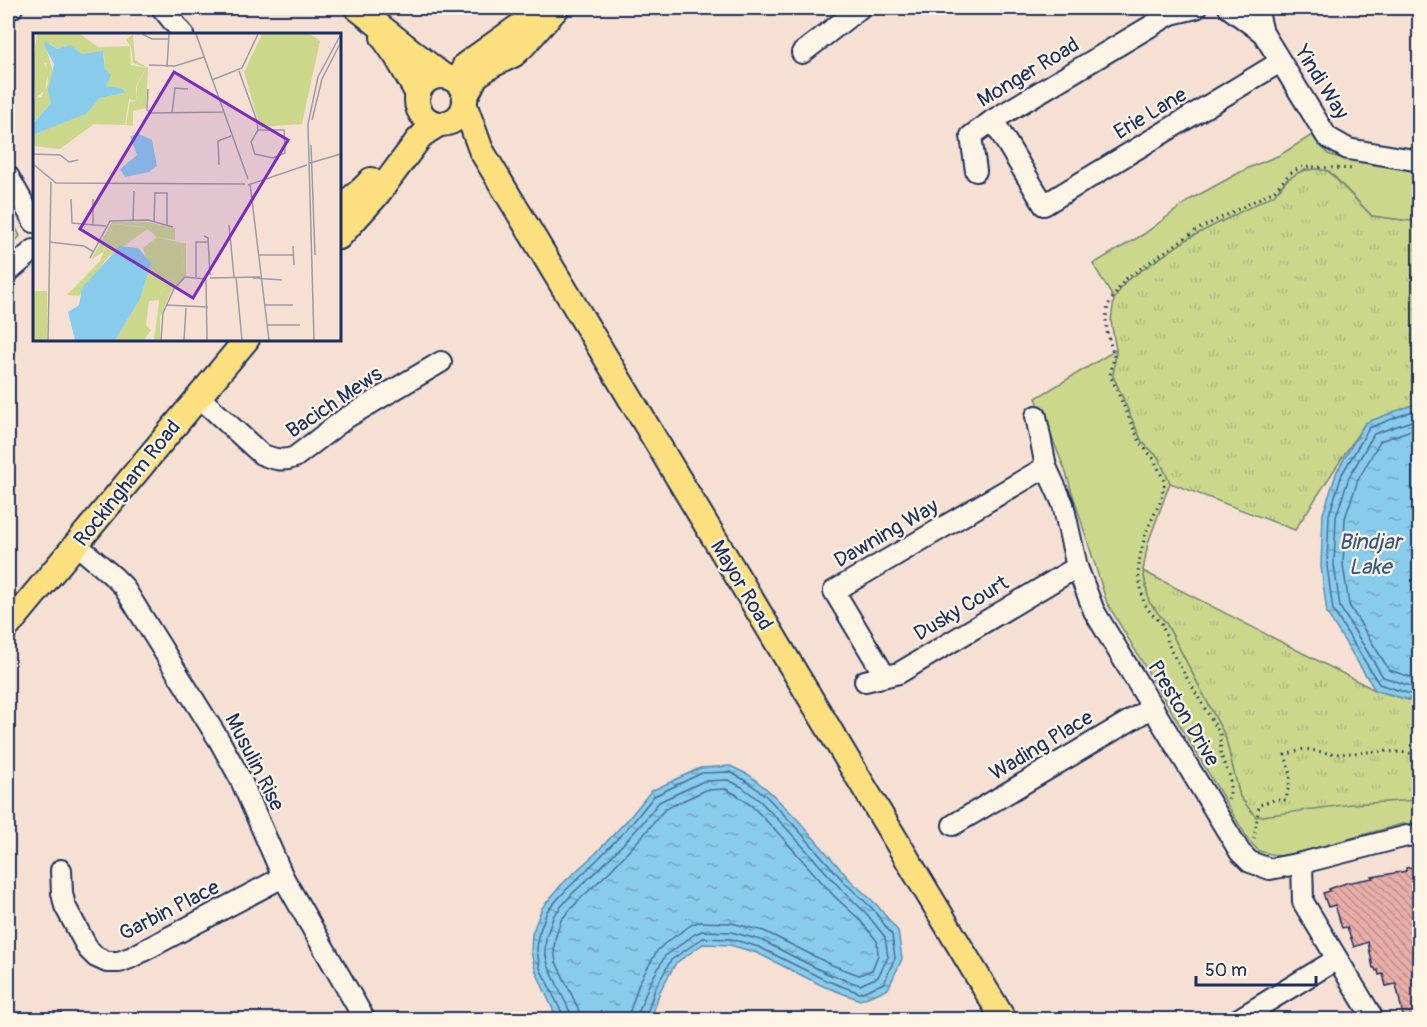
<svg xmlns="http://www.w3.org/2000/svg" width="1427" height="1027" font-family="Pangolin,sans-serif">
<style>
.grass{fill:url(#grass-tufts);stroke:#738475;stroke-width:1.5}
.park{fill:#cbd88c;stroke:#738475;stroke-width:1.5}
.water{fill:url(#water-ripples);stroke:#5d8db2;stroke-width:1.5}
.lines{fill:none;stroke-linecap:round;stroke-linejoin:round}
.shore{stroke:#476d96;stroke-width:1.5}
.building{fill:url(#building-back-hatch);stroke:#1b2f5e;stroke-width:1.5}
.minor-casing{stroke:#1b2f5e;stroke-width:24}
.major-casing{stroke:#1b2f5e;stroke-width:28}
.path{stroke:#1b2f5e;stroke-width:3;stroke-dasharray:1.5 4.5;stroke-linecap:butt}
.minor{stroke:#fcf5e5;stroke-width:20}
.major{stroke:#fce080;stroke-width:24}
.labels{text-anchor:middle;stroke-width:4.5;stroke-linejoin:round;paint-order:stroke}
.street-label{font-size:21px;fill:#1b2f5e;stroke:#fcf5e5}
.water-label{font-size:22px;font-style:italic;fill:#365681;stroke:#fcf5e5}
.inset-road{fill:none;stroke:#9e99a4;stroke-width:1.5}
.view{fill:#7b2cbf;fill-opacity:0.15;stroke:#7b2cbf;stroke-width:3}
.inset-edge{fill:none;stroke:#1b2f5e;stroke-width:3}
</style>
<defs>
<pattern id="grass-tufts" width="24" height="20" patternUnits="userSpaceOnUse" patternTransform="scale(1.5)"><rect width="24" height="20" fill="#cbd88c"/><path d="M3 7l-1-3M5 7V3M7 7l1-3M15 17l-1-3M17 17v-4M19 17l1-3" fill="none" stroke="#aeba7b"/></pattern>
<pattern id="water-ripples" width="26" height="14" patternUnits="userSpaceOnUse" patternTransform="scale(1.5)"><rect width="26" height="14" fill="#89cbea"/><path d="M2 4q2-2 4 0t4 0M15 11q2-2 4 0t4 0" fill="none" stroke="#6fa5c1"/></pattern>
<pattern id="building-back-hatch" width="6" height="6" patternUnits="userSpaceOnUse" patternTransform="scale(1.5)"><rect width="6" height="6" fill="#e9aea8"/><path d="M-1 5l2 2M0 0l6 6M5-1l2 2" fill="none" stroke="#bc8e8c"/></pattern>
</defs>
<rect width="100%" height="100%" fill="#f6e0d3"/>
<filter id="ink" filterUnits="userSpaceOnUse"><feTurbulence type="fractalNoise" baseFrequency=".0167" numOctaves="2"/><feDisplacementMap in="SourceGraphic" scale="12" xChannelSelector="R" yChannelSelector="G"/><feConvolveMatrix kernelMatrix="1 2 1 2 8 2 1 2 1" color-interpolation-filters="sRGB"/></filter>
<g filter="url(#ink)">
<g class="grass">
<path d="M1317,169l11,2 44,45 47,6v181l-54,20 -70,107 -125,-47 -12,-26 -16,-15 -29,-66 3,-26 -5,-29 3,-22 12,-18 63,-43 91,-49c9,-15 20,-19 37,-20z"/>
<polygon points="1143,571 1375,690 1419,703 1419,801 1256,818 1240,797 1225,736 1166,623 1149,602"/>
</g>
<g class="park">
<polygon points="1312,135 1328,154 1340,158 1353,158 1419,169 1419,222 1372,216 1329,171 1317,169 1303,170 1286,180 1274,195 1189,238 1126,281 1114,299 1093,264 1144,234 1191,199 1248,168 1280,155"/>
<polygon points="8,213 20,236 8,250"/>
<polygon points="1116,350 1113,376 1142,442 1158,457 1170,483 1148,543 1143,571 1149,602 1166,623 1225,736 1240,797 1256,817 1351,804 1419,800 1419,823 1402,824 1283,857 1259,851 1249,841 1107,603 1065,470 1036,398"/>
</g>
<g class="water">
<polygon points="1415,404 1420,404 1419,703 1375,690 1327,613 1321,566 1323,514 1337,471 1365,423"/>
<polygon points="730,766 749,775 769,791 798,820 850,880 876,904 898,931 902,959 888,989 860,1000 823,986 757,953 730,945 703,944 676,963 660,991 651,1019 559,1019 554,1012 535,969 531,952 532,934 542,908 562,884 595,854 630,817 651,791 700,768"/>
</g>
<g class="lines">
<g class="shore">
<polyline points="1420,410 1415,410 1369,428 1342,474 1329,515 1327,566 1333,610 1379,684 1420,697"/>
<polyline points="1420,418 1374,434 1349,477 1336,517 1334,565 1340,607 1383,677 1420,689"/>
<polyline points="1420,427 1380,441 1358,480 1345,518 1343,565 1349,605 1389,670 1420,680"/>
<polyline points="563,1020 563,1015 540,968 537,951 538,936 547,911 567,889 599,858 634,821 654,796 702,773 730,772 746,781 765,795 793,824 846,884 872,908 892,935 895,958 884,983 860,993 825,980 759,947 731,939 703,938 671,960 655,989 645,1020"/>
<polyline points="571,1020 570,1012 548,965 545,951 546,937 554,915 572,894 605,863 640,826 659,802 704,781 728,780 742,787 760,801 788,830 841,889 866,913 885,937 888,957 878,977 860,985 828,974 761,940 731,932 702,931 695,934 665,956 648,987 638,1014 638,1020"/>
<polyline points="580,1020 578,1008 556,962 554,950 555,939 561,920 579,900 611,870 646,832 665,809 706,790 726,789 737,795 754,808 781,836 834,896 859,919 877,941 878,955 872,970 859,975 832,965 764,931 731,923 698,922 691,925 664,944 657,951 639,983 630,1011 629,1020"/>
</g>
</g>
<polygon class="building" points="1419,866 1419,1020 1404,1020 1396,984 1386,986 1383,974 1379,975 1378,970 1376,971 1375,968 1373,968 1368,942 1354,947 1347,927 1342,928 1335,905 1328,907 1323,893 1330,891 1329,889 1346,883 1373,878 1372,877 1406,871 1406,868"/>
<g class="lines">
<g class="minor-casing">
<g id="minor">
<polyline points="162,8 183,34"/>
<polyline points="1229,8 1263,33"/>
<polyline points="1257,8 1263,33 1327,137 1348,149 1420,161"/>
<polyline points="8,10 12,8"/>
<polyline points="1171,14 1196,8"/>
<polyline points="802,53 860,8"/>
<polyline points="993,120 1044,205 1280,62"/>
<polyline points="976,171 971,136 993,120 1171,14 1178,8"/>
<polyline points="8,176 34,222"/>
<polyline points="8,272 34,250"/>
<path d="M198,396l63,58c12,5 22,8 34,3l51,-39 95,-56"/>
<polyline points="1036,416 1046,467 1063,504 1077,567 1094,611 1240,852 1250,862 1270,869 1302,863 1407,836 1420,835"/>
<polyline points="77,545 114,577 123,586 219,740 240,778 283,877 365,1020"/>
<polyline points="885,676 834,591 1046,467"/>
<polyline points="865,681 899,673 1077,567"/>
<polyline points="953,825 1153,707"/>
<polyline points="1302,863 1303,902 1374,1020"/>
<polyline points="61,870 62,893 65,906 88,949 96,957 107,962 119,962 130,958 283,877"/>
<polyline points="1237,1020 1337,959"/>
</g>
</g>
<g class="major-casing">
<g id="major">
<polyline points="357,8 443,76"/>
<polyline points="383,37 397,57 418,94"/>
<polyline points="465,65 528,20 542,12"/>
<circle cx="441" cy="100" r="24"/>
<polyline points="465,98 476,76 492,65 513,55 523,46 557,8"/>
<polyline points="465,106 481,150 1004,1020"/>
<path d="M339,210c9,-11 23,-18 32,-30"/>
<polyline points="339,237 376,196 418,140 426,132 439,124"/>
<polyline points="8,626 247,339"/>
</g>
</g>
<g class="path">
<polyline points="1228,799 1230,796 1230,777 1221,755 1220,734 1171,651 1162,624 1150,612 1144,603 1138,573 1140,556 1146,532 1160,502 1165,483 1154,459 1140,443 1110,375 1114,357 1107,332 1106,319 1108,305 1125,279 1195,231 1274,191 1290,173 1302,167 1313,167 1355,169"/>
<polyline points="1254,839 1259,805 1274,800 1286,800 1291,774 1285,755 1304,749 1335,754 1384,751 1420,754"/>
</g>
<use href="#minor" class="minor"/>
<use href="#major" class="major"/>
</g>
</g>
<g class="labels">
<g class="street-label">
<text transform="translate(1028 72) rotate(-31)" y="7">Monger Road</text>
<text transform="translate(1322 82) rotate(58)" y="7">Yindi Way</text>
<text transform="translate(1150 113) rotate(-31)" y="7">Erie Lane</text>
<text transform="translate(334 402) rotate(-34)" y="7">Bacich Mews</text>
<text transform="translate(127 483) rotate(-51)" y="7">Rockingham Road</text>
<text transform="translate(886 533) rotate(-30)" y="7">Dawning Way</text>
<text transform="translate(742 585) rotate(59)" y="7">Mayor Road</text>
<text transform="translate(961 608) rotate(-31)" y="7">Dusky Court</text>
<text transform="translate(1184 713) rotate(59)" y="7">Preston Drive</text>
<text transform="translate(1041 745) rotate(-31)" y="7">Wading Place</text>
<text transform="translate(255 762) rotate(63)" y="7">Musulin Rise</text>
<text transform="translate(169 910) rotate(-27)" y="7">Garbin Place</text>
</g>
<g class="water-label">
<text x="1370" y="549">Bindjar<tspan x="1370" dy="25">Lake</tspan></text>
</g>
</g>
<g transform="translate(33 33)">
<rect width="308" height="308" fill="#f6e0d3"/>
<path d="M81,191l35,4 -41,29 -29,39 -12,-1 33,-34zM124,204l24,6 2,30 -10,4 -13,17 1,6 -12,1 -3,24 5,5 -7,10h-29l25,-41 9,-30 -6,-21zM0,258h14v49h-14z" fill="#cbd88c"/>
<path d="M4,1h43l18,13 32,-1 1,19 15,3 -10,18 1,15 -8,-2 -4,26 -31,-1 -34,25 -27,-3v-11l53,-21 14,-16 25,-5 -19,-7 -2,-31 -22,-1 -12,-9 -13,4 -7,-6 -3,8 7,25 -3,27 -18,21v-25l8,-2 7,-13 -2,-21 -13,-3z" fill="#cbd88c"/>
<path d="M100,1l2,26 13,8 -2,40 -13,3v15l-7,-1 4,-23 7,-1v-15l9,-18 -13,-5 -2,-16 -5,-7zM229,1h48l10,7 -18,83 -42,3 -16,-55zM0,27l11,1 4,13 -3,16 -10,9zM79,189h36l27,6v12l-18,-3 -12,-10 -31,-3 -11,28 -12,8zM148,210h5v33l-15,15 -11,27v22h-6l6,-46 13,-17 10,-5z" fill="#cbd88c"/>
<path d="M12,8l12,8 13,-4 12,9 21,-3 2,18 6,6 -5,11 17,3 2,4 -25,5 -14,16 -53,21v-11l18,-21 -3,-13 6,-26 -10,-19zM106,101l13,6 5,26 -8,6 -24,5 -5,-8 17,-14 -7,-19zM87,213l18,2 13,15 -11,36 -25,41h-40l-7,-28 11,-7 3,-17z" fill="#89cbea"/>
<path class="inset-road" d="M109,1l10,5h16M163,1l52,145M116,32l26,1 29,-9M134,34l2,-33M206,38l18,50 1,9 -7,12 4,12 18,4 12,-5 -1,-23h-26M179,47l30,-12 16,-34M115,56l-1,21 4,3 72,-1M139,80l3,-25 13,1M279,87l10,-41 19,-37M278,112l4,110M0,121l27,1 9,7 9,-2M277,130l31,-9M0,131l23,19 189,1M186,132l-1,-24 13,-5M217,151l19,156M215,152l59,-20M122,160h12v32M38,166l1,24 34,3M60,166v25M100,187l1,-29M121,188l1,-29M196,192l5,52M171,203l4,2 2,37M16,209l35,4 10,6M260,213l1,19M225,222h35M57,225l20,-37 38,-1 25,7M163,244v-35h13M203,244l6,63M177,245l50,-1M220,245l29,2M173,247l1,60M133,272l42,2M232,272h28M234,292h33M15,307l3,-158M128,307l2,-27 11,-24 11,-12 21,2M151,307l2,-32M281,307l-6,-216 10,-47 23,-43"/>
<path class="view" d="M141,39l114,68 -95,158 -113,-69z"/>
<rect width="308" height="308" class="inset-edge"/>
</g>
<rect width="1427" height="1027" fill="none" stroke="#fcf5e5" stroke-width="30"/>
<rect x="15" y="15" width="1397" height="997" fill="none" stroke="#1b2f5e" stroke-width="2" filter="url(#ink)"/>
<path d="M1196 976v9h120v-9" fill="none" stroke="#1b2f5e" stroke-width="3"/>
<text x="1205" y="976" font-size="18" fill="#1b2f5e" stroke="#fcf5e5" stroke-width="4.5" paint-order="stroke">50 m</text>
</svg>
